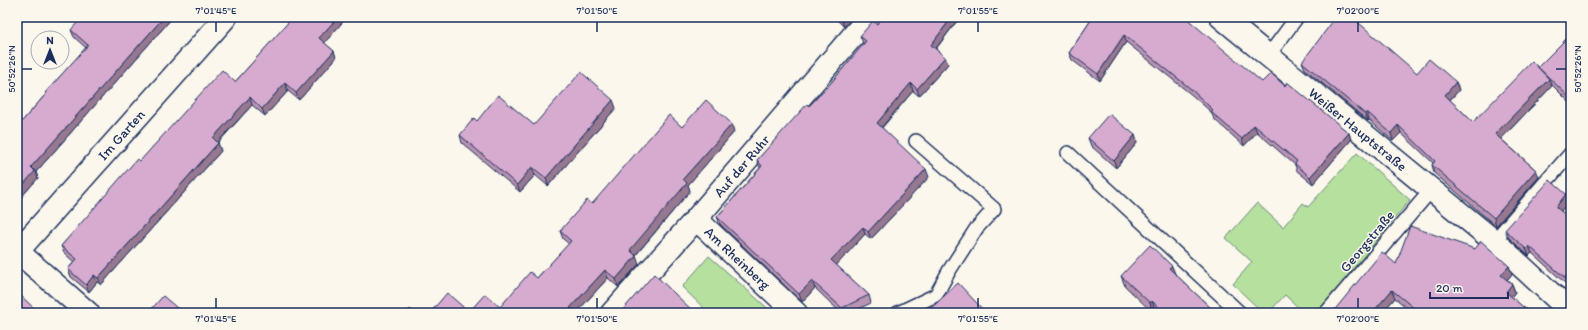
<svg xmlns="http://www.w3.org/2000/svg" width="1588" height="330" font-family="Itim,sans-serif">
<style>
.green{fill:#b6e09d;stroke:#68887e}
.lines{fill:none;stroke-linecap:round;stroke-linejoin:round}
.service-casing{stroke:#1b2f5e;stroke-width:16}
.minor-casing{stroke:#1b2f5e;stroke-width:25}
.service{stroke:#fbf7ec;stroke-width:13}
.minor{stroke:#fbf7ec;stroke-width:22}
.wall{fill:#b993b2;stroke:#1b2f5e}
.shaded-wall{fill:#967891;stroke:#1b2f5e}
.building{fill:#d7abcf;stroke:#1b2f5e}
.ticks{fill:none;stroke:#1b2f5e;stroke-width:1.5}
.labels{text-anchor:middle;stroke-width:3;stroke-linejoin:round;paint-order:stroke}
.street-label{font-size:14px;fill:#1b2f5e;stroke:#fbf7ec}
.neatline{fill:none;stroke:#1b2f5e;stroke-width:1.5}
.ticks-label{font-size:10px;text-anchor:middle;fill:#1b2f5e}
</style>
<rect width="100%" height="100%" fill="#fbf7ec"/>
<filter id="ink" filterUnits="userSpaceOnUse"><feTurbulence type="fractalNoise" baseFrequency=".025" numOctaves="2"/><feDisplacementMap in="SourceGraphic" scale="8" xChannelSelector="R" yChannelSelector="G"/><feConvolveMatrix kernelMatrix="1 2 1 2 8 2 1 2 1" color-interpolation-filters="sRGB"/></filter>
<g filter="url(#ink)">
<g class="green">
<polygon points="1357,153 1410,200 1317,313 1304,313 1285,295 1268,313 1263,313 1233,284 1252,262 1226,238 1257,203 1283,227 1303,203 1308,207"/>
<polygon points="709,256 773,313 709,313 682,287"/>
</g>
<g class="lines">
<g class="service-casing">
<g id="service">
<polyline points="1268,56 1297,17"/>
<polyline points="1068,153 1240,313"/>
<polyline points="1494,241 1571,153"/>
<polyline points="898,313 936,295 949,271 976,229 994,209 916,141"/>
<polyline points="1326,313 1432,189"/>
</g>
</g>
<g class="minor-casing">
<g id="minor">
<path id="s1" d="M1221,17l273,224 77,71"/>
<path id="s2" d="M696,219l100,94"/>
<polyline points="17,251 88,313"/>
<path id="s3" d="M17,252l209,-235"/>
<path id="s4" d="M612,313l84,-94 173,-202"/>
</g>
</g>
<use href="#service" class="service"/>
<use href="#minor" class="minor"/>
</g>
<g class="wall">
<polygon points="173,17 36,172 38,178 17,202 17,127 46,94 45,93 86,48 74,37 71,30"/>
<polygon points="290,17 347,17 324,43 334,51 336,58 299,100 288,91 265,116 252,105 218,143 221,151 101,285 97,282 89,292 71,277 68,269 74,262 64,253 61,246 140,161 235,82 292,19"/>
<polygon points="834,17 853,17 844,27"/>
<polygon points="960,17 936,49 948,64 919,96 913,91 882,128 929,177 871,239 865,234 836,265 869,295 871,303 850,313 841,313 815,288 802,302 720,224 717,217 760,168 757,160 830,84 864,44 863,43 860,36 877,24"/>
<polygon points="998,17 1006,17 1003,21"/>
<polygon points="1093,17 1262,82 1285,86 1349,133 1351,140 1313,184 1297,171 1295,165 1257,132 1244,146 1214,119 1211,112 1193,96 1126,42 1100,81 1072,60 1069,53"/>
<polygon points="1571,34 1571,104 1552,85 1552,86 1501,139 1536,170 1539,177 1496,226 1434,173 1432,165 1433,163 1401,133 1393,141 1369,120 1368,121 1305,69 1302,62 1417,73 1456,82 1459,90 1450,100 1473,122 1539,68"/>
<polygon points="616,108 548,186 535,175 520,192 462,143 460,135 477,121 534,125"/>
<polygon points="682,127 734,132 688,185 690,191 636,255 639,264 618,287 608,278 576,313 469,312 500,307 537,278 569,244 563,239 560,231"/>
<polygon points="1135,135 1137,143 1116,168 1091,146 1088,138"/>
<polygon points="1566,194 1569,202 1561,211 1571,220 1571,281 1567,285 1532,253 1529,256 1508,237 1505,230"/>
<polygon points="1396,264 1509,266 1512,274 1507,280 1512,284 1515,292 1511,297 1530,313 1413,313 1395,298 1382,313 1332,313"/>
<polygon points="1175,274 1215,312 1222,313 1158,313 1156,311 1154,313 1153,313 1125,286 1121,276"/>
</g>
<g class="shaded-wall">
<polygon points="164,17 173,17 36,172 38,178 17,202 17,192 31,167"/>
<polygon points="338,17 347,17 322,46 319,38"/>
<polygon points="843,17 853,17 844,27 841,19"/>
<polygon points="952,17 960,17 933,52 931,45"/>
<polygon points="1001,17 1006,17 1003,21"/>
<polygon points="1124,35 1126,42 1100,81 1098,74"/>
<polygon points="334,51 336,58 299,100 296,93"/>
<polygon points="945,57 948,64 919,96 917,89"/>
<polygon points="1549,79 1552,86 1498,142 1495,134"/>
<polygon points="1456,82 1459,90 1447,103 1445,95"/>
<polygon points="285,83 288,91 265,116 262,109"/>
<polygon points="911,83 913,91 879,130 877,123"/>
<polygon points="1571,95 1571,103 1569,97"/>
<polygon points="250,97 252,105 215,145 213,138"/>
<polygon points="613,100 616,108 548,186 546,178"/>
<polygon points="1367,112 1369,120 1368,121 1365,114"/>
<polygon points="732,124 734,132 688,185 690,191 633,258 630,250 683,179"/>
<polygon points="1254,125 1257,132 1244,146 1242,139"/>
<polygon points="1398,125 1401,133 1393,141 1391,133"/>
<polygon points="1349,133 1351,140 1313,184 1310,177"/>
<polygon points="1135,135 1137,143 1116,168 1114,161"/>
<polygon points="218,143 221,151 101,285 98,278"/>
<polygon points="532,167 535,175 520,192 517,185"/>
<polygon points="926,169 929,177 871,239 868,232"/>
<polygon points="1536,170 1539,177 1496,226 1494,218"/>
<polygon points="1566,194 1569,202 1558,214 1556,207"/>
<polygon points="863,227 865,234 834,268 831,260"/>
<polygon points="1529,246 1532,253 1529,256 1526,249"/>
<polygon points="636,256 639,264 618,287 616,279"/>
<polygon points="1172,266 1176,276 1169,268"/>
<polygon points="1509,266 1512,274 1504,283 1501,275"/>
<polygon points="605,270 608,278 576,313 570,308"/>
<polygon points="1571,271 1571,281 1567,285 1565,278"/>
<polygon points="94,275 97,282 89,292 86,285"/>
<polygon points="812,281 815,288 802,302 799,294"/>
<polygon points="1512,284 1515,292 1509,300 1506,292"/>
<polygon points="1392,290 1395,298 1382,313 1372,313"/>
<polygon points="1152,301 1156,311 1154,313 1153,313 1150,303"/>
</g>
<g class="building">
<polygon points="82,17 164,17 31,167 35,171 17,192 17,127 46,94 45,93 88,45 71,30"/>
<polygon points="293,17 338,17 319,38 334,51 296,93 285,83 262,109 250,97 213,138 218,143 98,278 94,275 86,285 68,269 77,259 61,246 137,159 140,161 222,70 235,82"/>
<polygon points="882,17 952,17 931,45 945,57 917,89 911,83 877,123 926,169 868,232 863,227 831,260 869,295 842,308 812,281 799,294 717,217 762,166 757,160 807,104 809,106 830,84 866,41 860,36 873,21 877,24"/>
<polygon points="1093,17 1185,17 1262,82 1271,73 1285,86 1287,82 1349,133 1310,177 1295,164 1297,161 1254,125 1242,139 1211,112 1213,110 1191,89 1124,35 1098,74 1069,53"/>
<polygon points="1336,17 1352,17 1417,73 1429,59 1456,82 1445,95 1473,122 1532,61 1549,79 1495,134 1536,170 1494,218 1432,165 1435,161 1398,125 1391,133 1367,112 1365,114 1302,62"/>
<polygon points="1571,34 1571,95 1569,97 1538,67"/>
<polygon points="581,72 613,100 546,178 532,167 517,185 460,135 474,118 477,121 498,95 534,125"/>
<polygon points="706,100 732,124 683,179 687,183 630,250 636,256 616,279 605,270 570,308 576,313 430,313 447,293 469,312 485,294 500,307 530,272 537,278 571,241 560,231 587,200 592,204 669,115 682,127"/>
<polygon points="1109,114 1135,135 1114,161 1088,138"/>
<polygon points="1550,180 1566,194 1556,207 1571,220 1571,271 1565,278 1529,246 1526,249 1505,230"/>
<polygon points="1410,226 1475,249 1481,241 1509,266 1501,275 1512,284 1506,292 1530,313 1420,313 1392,290 1372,313 1332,313 1382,252 1396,264"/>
<polygon points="1150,245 1172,266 1169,268 1215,312 1218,309 1222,313 1165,313 1152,301 1150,303 1121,276"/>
<polygon points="654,274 695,313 620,313"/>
<polygon points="958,283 986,313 926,313"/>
<polygon points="17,292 39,313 17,313"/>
<polygon points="163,296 183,313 150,313 149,312"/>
<polygon points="410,309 414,313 406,313"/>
<polygon points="902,311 903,313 895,313"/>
</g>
</g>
<path class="ticks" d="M216,22v10M597,22v10M978,22v10M1358,22v10M22,69h10M1556,69h10M216,298v10M597,298v10M978,298v10M1358,298v10"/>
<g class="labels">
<g class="street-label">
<text dy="5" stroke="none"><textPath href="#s1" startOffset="177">Weißer Hauptstraße</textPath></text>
<text dy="5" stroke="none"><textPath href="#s3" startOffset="157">Im Garten</textPath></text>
<text dy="5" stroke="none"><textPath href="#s4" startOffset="196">Auf der Ruhr</textPath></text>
<text transform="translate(1367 241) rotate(-50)" y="5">Georgstraße</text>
<text dy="5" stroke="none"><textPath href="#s2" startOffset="57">Am Rheinberg</textPath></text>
</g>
</g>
<rect width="1588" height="330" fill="none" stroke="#fbf7ec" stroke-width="44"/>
<g transform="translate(50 50)"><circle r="19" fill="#fbf7ec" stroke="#a1a7b3"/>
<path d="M0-3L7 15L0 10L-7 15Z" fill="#1b2f5e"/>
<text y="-6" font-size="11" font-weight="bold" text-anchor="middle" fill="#1b2f5e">N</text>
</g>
<path d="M1430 292v6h78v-6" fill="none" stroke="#1b2f5e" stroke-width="2"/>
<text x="1436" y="292" font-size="12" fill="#1b2f5e" stroke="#fbf7ec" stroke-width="3" paint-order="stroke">20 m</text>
<rect x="22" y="22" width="1544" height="286" class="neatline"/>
<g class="ticks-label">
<text x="216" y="14">7°01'45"E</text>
<text x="597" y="14">7°01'50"E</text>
<text x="978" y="14">7°01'55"E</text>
<text x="1358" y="14">7°02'00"E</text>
<text transform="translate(11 69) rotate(-90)" y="4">50°52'26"N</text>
<text transform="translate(1577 69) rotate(-90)" y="4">50°52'26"N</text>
<text x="216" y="322">7°01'45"E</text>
<text x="597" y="322">7°01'50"E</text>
<text x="978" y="322">7°01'55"E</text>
<text x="1358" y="322">7°02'00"E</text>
</g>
</svg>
